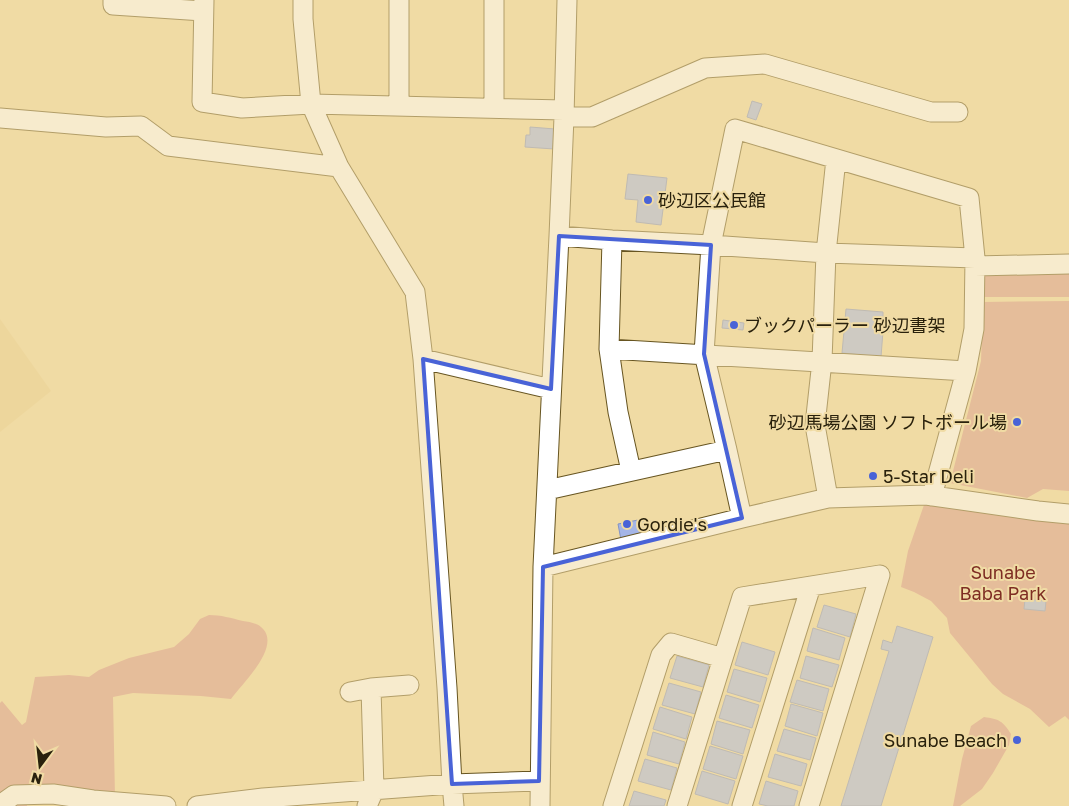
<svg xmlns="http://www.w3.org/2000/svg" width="1069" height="806" font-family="'Golos Text','Noto Sans JP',sans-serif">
<rect width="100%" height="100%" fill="#f0dba4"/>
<path fill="#e9d193" d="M 0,319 L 51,391 L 0,432 Z"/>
<path fill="#d8998e" d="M 983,269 L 1069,270 L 1069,297 L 982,297 Z
M 1069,301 L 1069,491 L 1043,489 L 1027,498 L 950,483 L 981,361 L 983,302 Z
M 925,502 L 1069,523 L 1069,720 L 1065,716 L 1049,727 L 1030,709 L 1003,694 L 992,684 L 950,633 L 947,618 L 931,601 L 914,592 L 901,587 L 908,551 Z
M 209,615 C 221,615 231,618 243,621 C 249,622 257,623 261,627 C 283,645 243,683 231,699 L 201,696 L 133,693 L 113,697 L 115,797 L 26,792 L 27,806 L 0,806 L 0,703 L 2,701 L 22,725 L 26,722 L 35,677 L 69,675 L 89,677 L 99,670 L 129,658 L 174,647 L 189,634 L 200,619 Z
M 984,717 C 999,719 1003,721 1011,734 L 1009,745 L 993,773 L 982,789 L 960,806 L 953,806 L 962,759 L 971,726 Z"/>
<path fill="#a4b5e7" stroke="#8494c4" d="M 752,101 L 762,104 L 756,120 L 747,117 Z
M 530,127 L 555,129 L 554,149 L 525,147 L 526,135 L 530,135 Z
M 628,174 L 667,178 L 661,225 L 636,222 L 638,200 L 625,199 Z
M 846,309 L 883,312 L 883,320 L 890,320 L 889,332 L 883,331 L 881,357 L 842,353 Z
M 723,320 L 744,323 L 743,330 L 722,328 Z
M 643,519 L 644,523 L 652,521 L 655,533 L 621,540 L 618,524 Z
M 1025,599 L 1046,601 L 1045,611 L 1024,609 Z
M 824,605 L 856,614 L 850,637 L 817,627 Z
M 897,626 L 933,637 L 881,806 L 841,806 L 889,651 L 881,649 L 883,640 L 892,643 Z
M 813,628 L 845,638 L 839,660 L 807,651 Z
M 742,642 L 775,652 L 768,675 L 735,665 Z
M 677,656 L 709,665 L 703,687 L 670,678 Z
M 806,656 L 839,665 L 832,687 L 800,678 Z
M 734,669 L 767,678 L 760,702 L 727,692 Z
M 797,680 L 829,689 L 823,711 L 790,702 Z
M 669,683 L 701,692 L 695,714 L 662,705 Z
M 726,695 L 759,705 L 752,728 L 719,718 Z
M 791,704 L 823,713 L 817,736 L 785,726 Z
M 660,707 L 692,717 L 686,739 L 653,729 Z
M 717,721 L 750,730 L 743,754 L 711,744 Z
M 784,729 L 816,738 L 810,760 L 777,751 Z
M 653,732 L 685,742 L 679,764 L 647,755 Z
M 710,746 L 743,756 L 736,779 L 703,769 Z
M 775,754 L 807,764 L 801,786 L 768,777 Z
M 645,759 L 677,768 L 671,790 L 638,781 Z
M 702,771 L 735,781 L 728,804 L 695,794 Z
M 766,781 L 798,791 L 794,806 L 768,806 L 759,804 Z
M 634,791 L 666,800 L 664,806 L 629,806 Z"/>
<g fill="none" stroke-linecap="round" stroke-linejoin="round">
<defs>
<path id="minor" d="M 113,0 L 113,5 L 203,11
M 204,0 L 202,102 L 242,108 L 311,104 L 564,110
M 303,0 L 303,19 L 311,104 L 339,167 L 415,292 L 423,359 L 447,688 L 452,784 L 454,806
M 494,0 L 494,108
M 399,106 L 399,0
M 564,117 L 592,117 L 705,68 L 765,64 L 931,112 L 958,112
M 0,118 L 106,127 L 141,126 L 168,146 L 339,167
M 559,236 L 612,240 L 711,245 L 826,253 L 975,258
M 612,240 L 609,349 L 618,412 L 631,471
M 975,266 L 1069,264
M 609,349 L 966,371
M 423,359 L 551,389
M 727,450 L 704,354 L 711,245 L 735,129 L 969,198 L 975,258 L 974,329 L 966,371 L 932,496
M 547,490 L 727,450 L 742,518
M 828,498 L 815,425 L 822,361 L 826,253 L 836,159
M 543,567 L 742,518 L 828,498 L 926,495 L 1038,511 L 1069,514
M 350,692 L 371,688 L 409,685
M 0,805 L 14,795 L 53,794 L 93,800 L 166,806
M 197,806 L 263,798 L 452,784 L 539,781
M 367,806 L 374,790 L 371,688
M 540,806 L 543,567 L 559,236 L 564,117 L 567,0
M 613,806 L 661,655 L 671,643 L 723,658
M 677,806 L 742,597 L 880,575 L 809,806
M 742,806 L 811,586"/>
</defs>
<use href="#minor" stroke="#675521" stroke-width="21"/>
<use href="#minor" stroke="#fff" stroke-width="19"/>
</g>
<path d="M0 0H1069V806H0ZM 559,236 L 711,245 L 704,354 L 742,518 L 543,567 L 539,781 L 452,784 L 423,359 L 551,389 Z" fill="#f0dba4" fill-opacity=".55" fill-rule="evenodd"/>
<path fill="none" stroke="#4963d7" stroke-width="4" stroke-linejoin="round" d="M 559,236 L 711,245 L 704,354 L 742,518 L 543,567 L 539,781 L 452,784 L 423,359 L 551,389 Z"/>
<g fill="#4963d7" stroke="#f0dba4" stroke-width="2">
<circle cx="648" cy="200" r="5"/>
<circle cx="734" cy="325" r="5"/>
<circle cx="1017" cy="422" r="5"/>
<circle cx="873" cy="476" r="5"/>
<circle cx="627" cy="524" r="5"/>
<circle cx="1017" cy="740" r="5"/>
</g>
<g text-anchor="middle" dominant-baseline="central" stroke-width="4" stroke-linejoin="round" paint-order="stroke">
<g font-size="18" fill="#29210c" stroke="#f0dba4" text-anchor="start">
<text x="658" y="200">砂辺区公民館</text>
<text x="744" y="325">ブックパーラー 砂辺書架</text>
<text x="1007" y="422" text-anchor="end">砂辺馬場公園 ソフトボール場</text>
<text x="883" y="476">5-Star Deli</text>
<text x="637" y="524">Gordie's</text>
<text x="1007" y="740" text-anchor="end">Sunabe Beach</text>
</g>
<g font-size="18" fill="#7e2d23" stroke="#f0dba4">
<text x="1003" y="572">Sunabe<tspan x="1003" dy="21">Baba Park</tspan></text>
</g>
</g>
<g transform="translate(40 766) rotate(195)" stroke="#f0dba4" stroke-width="4" paint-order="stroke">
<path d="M0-4L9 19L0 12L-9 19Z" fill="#29210c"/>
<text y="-8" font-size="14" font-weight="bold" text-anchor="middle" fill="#29210c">N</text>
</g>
</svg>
